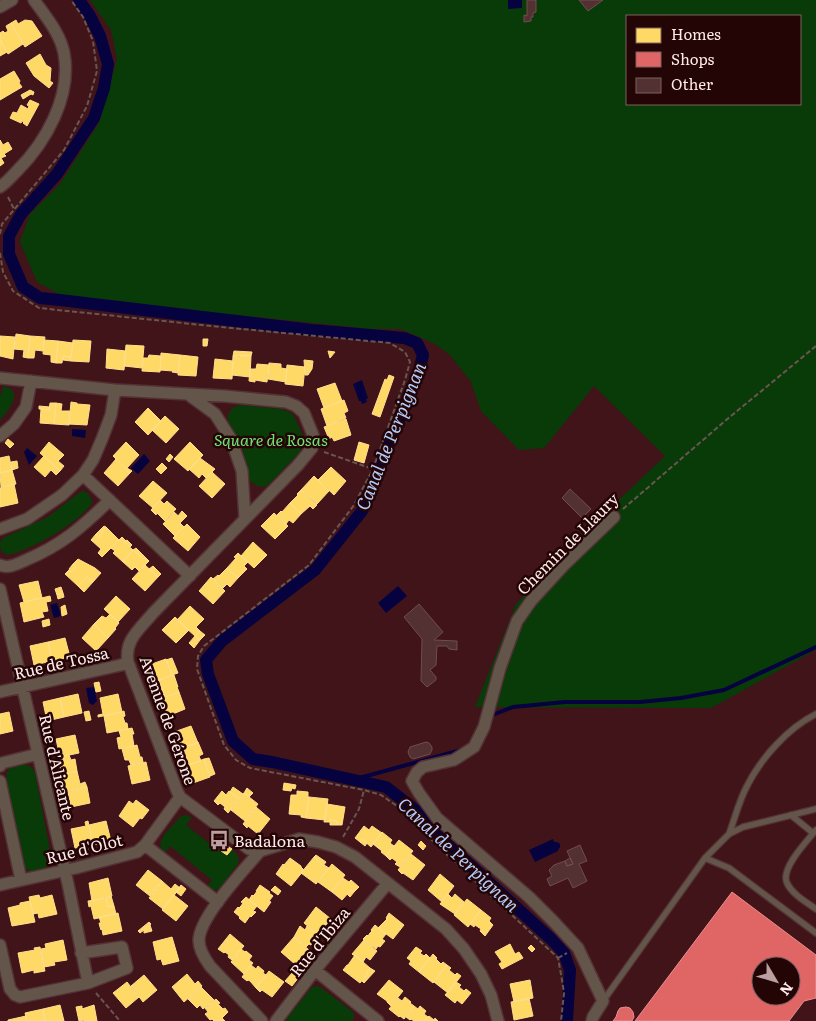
<svg xmlns="http://www.w3.org/2000/svg" width="816" height="1021" font-family="Literata,serif">
<rect width="100%" height="100%" fill="#401419"/>
<path fill="#093b09" fill-rule="evenodd" d="M 90,0 L 816,0 L 816,650 L 711,708 L 475,707 L 516,604 L 567,549 L 665,456 L 594,386 L 544,448 L 519,450 L 481,411 L 471,382 L 450,355 L 435,344 L 401,329 L 372,329 L 64,297 L 37,282 L 20,242 L 30,214 L 60,184 L 99,123 L 117,59 L 111,30 ZM 627,16 L 800,16 L 800,104 L 627,104 Z
M 3,386 C 26,390 8,411 0,420 L 0,395 L 1,395 Z
M 240,405 L 282,409 L 291,413 L 294,416 L 303,436 L 304,442 L 302,447 L 299,453 L 270,483 L 266,486 L 261,487 L 255,485 L 250,481 L 249,477 L 246,462 L 240,441 L 228,422 C 226,413 232,407 240,405 Z
M 83,491 C 89,493 91,496 92,503 C 80,522 30,551 7,555 L 1,551 L 0,543 L 3,538 L 48,517 L 80,492 Z
M 18,764 C 26,764 31,765 35,772 L 51,856 C 51,866 40,876 30,871 C 27,870 25,867 23,865 L 7,782 C 5,772 8,767 18,764 Z
M 186,815 L 192,818 L 186,825 L 220,852 L 226,845 L 237,854 L 239,861 L 237,865 L 219,889 L 212,890 L 206,887 L 212,880 L 170,846 L 164,854 C 153,841 171,828 179,818 L 181,816 Z
M 317,986 L 320,987 L 352,1011 L 354,1014 L 353,1021 L 285,1021 L 312,987 Z"/>
<path fill="#060240" d="M 508,0 L 522,0 L 522,8 L 508,9 Z
M 362,380 L 368,398 L 366,399 L 367,402 L 362,404 L 361,401 L 359,401 L 353,384 Z
M 72,429 L 86,430 L 85,438 L 72,436 Z
M 27,448 L 37,456 L 29,465 L 24,452 Z
M 144,454 L 150,461 L 138,474 L 131,468 Z
M 398,586 L 407,596 L 386,613 L 378,603 Z
M 57,603 L 61,616 L 54,618 L 50,605 Z
M 94,687 L 97,701 L 93,705 L 89,703 L 86,688 Z
M 553,839 L 554,842 L 557,842 L 560,844 L 560,847 L 558,850 L 558,851 L 535,862 L 529,850 Z"/>
<path fill="#ffd966" stroke="#ffde8e" d="M 16,20 L 18,24 L 25,20 L 32,21 L 42,36 L 25,47 L 11,23 Z
M 11,23 L 23,44 L 8,54 L 0,40 L 0,33 L 3,31 L 5,33 L 8,31 L 6,26 Z
M 0,40 L 7,52 L 0,56 Z
M 40,54 L 46,65 L 51,68 L 50,81 L 53,83 L 49,88 L 34,76 L 26,63 Z
M 14,71 L 20,81 L 19,83 L 22,87 L 0,100 L 0,79 Z
M 30,90 L 34,92 L 33,95 L 31,94 L 23,99 L 21,95 Z
M 30,100 L 39,104 L 27,126 L 23,123 L 24,122 L 22,121 L 21,123 L 10,118 L 13,112 L 17,113 L 21,105 L 28,109 L 29,106 L 27,105 Z
M 0,140 L 3,145 L 8,142 L 12,149 L 4,154 L 6,156 L 1,158 L 4,163 L 0,166 Z
M 16,334 L 30,336 L 28,358 L 23,357 L 24,350 L 14,349 Z
M 0,336 L 15,337 L 13,359 L 0,356 Z
M 30,336 L 45,337 L 43,351 L 35,350 L 34,358 L 28,358 Z
M 203,339 L 208,339 L 207,346 L 203,346 Z
M 44,340 L 58,341 L 56,363 L 51,362 L 51,355 L 43,354 Z
M 73,340 L 91,341 L 89,362 L 71,361 Z
M 58,341 L 73,343 L 71,357 L 63,356 L 62,363 L 56,363 Z
M 126,345 L 144,346 L 142,368 L 124,366 Z
M 107,349 L 126,351 L 124,370 L 106,368 Z
M 234,351 L 252,352 L 251,356 L 233,356 Z
M 328,351 L 335,352 L 330,358 Z
M 161,353 L 180,355 L 178,373 L 172,372 L 173,371 L 160,370 Z
M 149,355 L 161,356 L 160,372 L 142,371 L 143,358 L 148,358 Z
M 180,355 L 198,357 L 196,376 L 178,375 Z
M 240,355 L 251,356 L 250,377 L 232,375 L 233,356 L 240,357 Z
M 63,356 L 71,357 L 71,361 L 63,360 Z
M 215,359 L 233,361 L 232,379 L 213,378 Z
M 304,360 L 313,361 L 312,369 L 308,375 L 305,375 Z
M 269,363 L 281,364 L 281,368 L 287,369 L 286,382 L 268,379 Z
M 257,364 L 269,365 L 267,382 L 255,380 L 255,382 L 249,381 L 250,369 L 256,369 Z
M 287,365 L 305,367 L 303,386 L 285,384 Z
M 389,375 L 394,377 L 380,417 L 372,414 L 385,379 L 387,380 Z
M 335,383 L 342,401 L 324,408 L 317,389 Z
M 344,400 L 348,411 L 344,413 L 346,418 L 327,426 L 321,409 Z
M 71,402 L 77,403 L 77,404 L 90,405 L 87,425 L 69,424 Z
M 50,403 L 56,403 L 54,424 L 40,423 L 41,409 L 49,410 Z
M 56,403 L 62,404 L 61,411 L 70,411 L 69,425 L 54,424 Z
M 39,406 L 50,407 L 49,410 L 39,409 Z
M 148,408 L 161,421 L 148,435 L 135,422 Z
M 165,416 L 179,429 L 166,443 L 152,430 Z
M 346,419 L 351,435 L 334,441 L 332,437 L 329,439 L 324,427 Z
M 8,439 L 14,444 L 10,448 L 5,443 Z
M 49,442 L 64,455 L 58,461 L 64,466 L 60,471 L 40,453 Z
M 126,442 L 139,455 L 127,468 L 132,471 L 130,473 L 113,456 Z
M 190,442 L 203,455 L 188,471 L 174,459 Z
M 359,442 L 369,445 L 364,463 L 354,460 Z
M 170,454 L 173,457 L 169,462 L 166,459 Z
M 9,456 L 12,470 L 0,473 L 0,458 Z
M 44,456 L 60,471 L 56,475 L 51,470 L 45,477 L 34,467 Z
M 200,458 L 215,469 L 206,478 L 202,474 L 199,478 L 189,469 Z
M 116,459 L 130,473 L 118,486 L 104,473 Z
M 17,461 L 18,468 L 12,470 L 11,462 Z
M 162,463 L 167,468 L 161,474 L 156,469 Z
M 331,467 L 346,481 L 334,495 L 318,480 Z
M 12,470 L 16,484 L 1,487 L 0,473 Z
M 212,472 L 225,484 L 212,498 L 199,486 Z
M 314,476 L 329,491 L 317,504 L 301,490 Z
M 153,481 L 167,493 L 153,508 L 139,496 Z
M 14,484 L 18,503 L 0,507 L 0,488 Z
M 301,490 L 317,505 L 313,509 L 310,506 L 301,514 L 290,503 L 298,495 L 297,494 Z
M 160,500 L 164,504 L 167,501 L 176,509 L 165,521 L 157,513 L 156,515 L 151,510 Z
M 290,503 L 301,514 L 293,523 L 289,520 L 286,524 L 277,515 L 281,511 L 282,512 Z
M 182,511 L 187,516 L 183,520 L 178,516 Z
M 174,512 L 183,520 L 180,523 L 184,527 L 175,536 L 163,524 Z
M 274,513 L 288,526 L 275,539 L 261,526 Z
M 187,524 L 200,537 L 188,551 L 173,538 Z
M 104,526 L 106,527 L 102,531 L 102,533 L 99,537 L 96,534 Z
M 106,527 L 119,540 L 102,557 L 98,553 L 101,549 L 91,540 L 96,534 L 99,537 L 102,533 L 102,531 Z
M 122,537 L 126,541 L 124,542 L 133,550 L 123,562 L 113,553 L 115,551 L 111,548 Z
M 127,540 L 132,545 L 130,547 L 124,542 Z
M 253,542 L 267,555 L 254,568 L 241,556 Z
M 136,548 L 149,561 L 148,562 L 144,558 L 143,559 L 133,550 Z
M 133,550 L 143,559 L 144,558 L 148,562 L 139,571 L 135,567 L 132,570 L 123,562 Z
M 238,553 L 248,562 L 244,566 L 247,569 L 238,578 L 227,568 L 236,558 L 234,557 Z
M 78,559 L 95,568 L 101,573 L 93,582 L 87,577 L 78,586 L 65,574 L 69,570 L 71,572 L 76,567 L 73,564 Z
M 73,564 L 76,567 L 71,572 L 69,569 Z
M 145,565 L 158,577 L 145,591 L 132,579 Z
M 153,566 L 161,574 L 158,577 L 149,569 Z
M 227,568 L 238,578 L 230,587 L 227,584 L 223,588 L 213,579 L 218,575 L 219,576 Z
M 87,577 L 93,582 L 84,592 L 78,586 Z
M 211,577 L 225,591 L 213,604 L 199,591 Z
M 38,581 L 42,598 L 24,602 L 19,585 Z
M 61,587 L 63,593 L 57,595 L 55,589 Z
M 63,593 L 64,597 L 58,599 L 57,595 Z
M 50,596 L 51,601 L 46,602 L 48,611 L 42,612 L 44,617 L 24,622 L 20,603 Z
M 116,596 L 130,609 L 118,622 L 104,609 Z
M 65,605 L 67,614 L 62,616 L 61,607 Z
M 190,606 L 204,619 L 196,627 L 200,631 L 195,636 L 177,620 Z
M 110,614 L 119,623 L 115,628 L 116,629 L 108,638 L 94,624 L 102,616 L 106,618 Z
M 175,617 L 189,630 L 176,643 L 162,630 Z
M 49,619 L 50,625 L 43,627 L 42,621 Z
M 94,624 L 108,638 L 96,651 L 82,638 Z
M 200,631 L 205,635 L 200,640 L 195,636 Z
M 195,636 L 200,640 L 194,648 L 189,643 Z
M 65,638 L 70,657 L 52,661 L 48,642 Z
M 48,642 L 52,661 L 34,665 L 30,646 Z
M 172,658 L 178,673 L 172,675 L 166,660 Z
M 166,659 L 172,675 L 155,682 L 149,665 Z
M 172,675 L 174,675 L 178,687 L 177,687 L 179,692 L 165,697 L 159,680 Z
M 99,682 L 101,691 L 96,692 L 94,683 Z
M 161,685 L 165,697 L 161,699 L 158,692 L 160,691 L 158,687 Z
M 179,692 L 185,709 L 168,716 L 161,699 Z
M 78,694 L 82,713 L 64,717 L 60,698 Z
M 118,694 L 122,712 L 98,717 L 98,715 L 103,714 L 100,698 Z
M 60,698 L 64,717 L 47,721 L 43,702 Z
M 89,711 L 91,720 L 86,721 L 84,712 Z
M 124,711 L 125,716 L 123,717 L 125,723 L 127,723 L 128,729 L 107,733 L 104,716 Z
M 9,712 L 13,731 L 0,734 L 0,714 Z
M 191,726 L 198,743 L 180,749 L 174,732 Z
M 132,728 L 134,734 L 132,734 L 134,746 L 119,749 L 117,738 L 121,737 L 119,731 Z
M 75,735 L 79,753 L 60,757 L 56,739 Z
M 198,742 L 203,754 L 199,756 L 201,761 L 189,765 L 183,748 Z
M 137,745 L 140,757 L 142,757 L 143,762 L 131,765 L 129,760 L 125,760 L 122,749 Z
M 69,755 L 71,760 L 75,759 L 77,771 L 62,775 L 59,763 L 58,763 L 57,758 Z
M 209,758 L 215,774 L 210,776 L 204,759 Z
M 204,759 L 210,777 L 193,783 L 186,766 Z
M 146,762 L 150,780 L 132,784 L 128,766 Z
M 77,771 L 80,784 L 85,782 L 87,787 L 65,792 L 63,787 L 65,787 L 62,775 Z
M 284,783 L 296,785 L 295,789 L 292,788 L 291,791 L 283,790 Z
M 87,787 L 90,803 L 71,807 L 68,792 Z
M 233,787 L 243,794 L 239,799 L 230,792 Z
M 247,788 L 253,793 L 249,797 L 244,793 Z
M 222,791 L 226,795 L 229,791 L 239,799 L 228,813 L 224,809 L 225,807 L 220,803 L 218,805 L 214,801 Z
M 297,791 L 308,792 L 308,797 L 309,797 L 306,818 L 301,817 L 301,815 L 289,814 L 291,795 L 297,795 Z
M 244,793 L 258,804 L 245,821 L 231,810 Z
M 309,797 L 328,799 L 325,820 L 306,818 Z
M 136,800 L 149,810 L 142,819 L 140,818 L 133,827 L 119,816 L 129,801 L 133,804 Z
M 327,804 L 345,807 L 342,825 L 337,825 L 337,821 L 330,820 L 330,822 L 324,822 Z
M 256,807 L 270,819 L 258,834 L 248,826 L 247,828 L 243,824 Z
M 330,820 L 337,821 L 337,825 L 330,825 Z
M 88,821 L 93,845 L 87,846 L 88,850 L 82,852 L 81,847 L 75,848 L 71,829 L 86,826 L 85,822 Z
M 106,821 L 111,841 L 93,845 L 89,825 Z
M 364,826 L 369,830 L 372,826 L 382,833 L 371,847 L 362,839 L 360,842 L 355,838 Z
M 382,832 L 392,840 L 390,843 L 394,846 L 386,856 L 381,852 L 382,851 L 373,844 Z
M 362,839 L 367,843 L 365,846 L 360,842 Z
M 399,840 L 413,851 L 400,867 L 395,864 L 397,862 L 392,858 L 390,860 L 386,856 Z
M 421,841 L 426,846 L 423,850 L 418,845 Z
M 226,845 L 232,849 L 227,855 L 221,851 Z
M 411,854 L 425,865 L 413,880 L 403,873 L 402,874 L 398,870 Z
M 316,855 L 326,862 L 323,866 L 314,857 Z
M 314,857 L 323,866 L 324,865 L 329,868 L 316,884 L 301,873 Z
M 290,858 L 301,866 L 301,867 L 304,870 L 291,886 L 276,874 L 283,864 L 284,865 Z
M 332,864 L 345,875 L 332,892 L 318,882 Z
M 148,870 L 162,881 L 150,896 L 136,885 Z
M 440,874 L 454,886 L 442,902 L 428,890 Z
M 108,878 L 112,896 L 92,901 L 89,883 Z
M 343,878 L 349,882 L 351,880 L 359,887 L 354,892 L 351,890 L 342,900 L 332,892 Z
M 162,881 L 171,889 L 175,884 L 180,888 L 163,909 L 149,898 Z
M 181,885 L 186,889 L 181,896 L 176,892 Z
M 260,885 L 270,892 L 269,893 L 273,896 L 269,901 L 271,902 L 264,912 L 249,900 L 252,895 L 253,896 L 255,894 L 257,891 L 256,891 Z
M 275,886 L 281,891 L 278,895 L 271,890 Z
M 351,890 L 354,892 L 350,897 L 347,894 Z
M 448,894 L 452,898 L 455,894 L 464,902 L 455,914 L 440,904 Z
M 39,895 L 40,898 L 52,895 L 57,914 L 39,918 L 38,913 L 33,914 L 29,897 Z
M 174,895 L 188,906 L 176,921 L 162,910 Z
M 111,896 L 114,906 L 108,907 L 106,898 Z
M 246,897 L 257,906 L 253,911 L 256,912 L 251,917 L 250,916 L 245,923 L 239,918 L 240,917 L 234,912 L 238,907 L 239,908 L 241,906 L 243,903 L 241,902 Z
M 106,898 L 108,907 L 114,906 L 116,914 L 94,919 L 91,906 L 89,907 L 88,901 Z
M 467,899 L 481,910 L 468,927 L 454,915 Z
M 30,901 L 35,922 L 12,926 L 8,908 L 20,905 L 20,903 Z
M 316,907 L 331,919 L 325,926 L 324,925 L 321,929 L 322,930 L 318,935 L 304,923 Z
M 481,910 L 491,918 L 489,921 L 493,925 L 485,936 L 480,931 L 481,929 L 475,925 L 474,927 L 470,924 Z
M 118,913 L 122,931 L 103,935 L 102,929 L 101,930 L 100,927 L 99,923 L 101,923 L 99,917 Z
M 389,913 L 404,925 L 393,939 L 378,928 L 387,919 L 386,918 Z
M 149,922 L 151,924 L 144,930 L 140,933 L 138,931 Z
M 150,925 L 152,931 L 144,933 L 144,930 Z
M 375,925 L 386,934 L 382,939 L 385,941 L 380,947 L 378,946 L 376,949 L 363,939 L 367,935 L 368,936 L 370,933 L 372,931 L 371,930 Z
M 300,926 L 305,930 L 307,926 L 318,935 L 311,945 L 309,944 L 306,947 L 294,937 Z
M 230,934 L 244,946 L 232,960 L 228,957 L 229,955 L 225,952 L 224,953 L 218,949 Z
M 172,937 L 179,961 L 163,965 L 161,959 L 157,960 L 153,942 Z
M 294,937 L 309,950 L 300,957 L 301,959 L 296,965 L 281,952 Z
M 63,940 L 67,960 L 54,962 L 55,965 L 44,967 L 41,949 L 46,948 L 45,944 Z
M 364,940 L 377,951 L 370,960 L 366,957 L 363,962 L 352,954 Z
M 510,944 L 515,954 L 519,952 L 523,958 L 502,969 L 499,964 L 502,962 L 495,952 Z
M 531,945 L 535,949 L 532,952 L 528,948 Z
M 40,947 L 45,971 L 34,973 L 34,970 L 22,973 L 18,953 L 35,950 L 34,948 Z
M 416,947 L 422,951 L 420,953 L 424,956 L 426,954 L 430,958 L 419,972 L 409,964 L 411,961 L 407,958 Z
M 241,949 L 245,952 L 246,951 L 252,956 L 249,960 L 253,963 L 244,974 L 231,962 Z
M 433,954 L 437,958 L 436,959 L 441,964 L 443,962 L 447,965 L 433,983 L 419,972 Z
M 355,955 L 370,968 L 367,972 L 368,973 L 360,983 L 343,970 L 347,965 L 348,965 Z
M 251,965 L 256,969 L 258,966 L 264,971 L 263,973 L 266,975 L 256,988 L 250,981 L 248,980 L 247,981 L 242,977 Z
M 447,965 L 451,968 L 449,970 L 455,975 L 457,973 L 461,976 L 448,993 L 434,982 Z
M 370,968 L 375,971 L 364,983 L 362,981 L 368,973 L 367,972 Z
M 269,971 L 284,982 L 272,997 L 262,990 L 260,992 L 256,988 Z
M 293,972 L 299,977 L 292,986 L 285,981 Z
M 187,974 L 195,984 L 198,981 L 202,986 L 184,1002 L 172,987 Z
M 144,975 L 157,990 L 143,1002 L 131,986 Z
M 389,980 L 403,991 L 391,1006 L 387,1002 L 387,1001 L 377,994 Z
M 530,980 L 533,998 L 514,1002 L 510,984 Z
M 127,982 L 139,997 L 126,1008 L 113,993 Z
M 456,982 L 461,985 L 459,987 L 464,991 L 466,989 L 471,993 L 462,1004 L 457,1000 L 455,1003 L 445,995 Z
M 201,987 L 214,1000 L 203,1009 L 200,1005 L 197,1008 L 188,999 Z
M 405,997 L 411,1002 L 410,1003 L 414,1006 L 404,1019 L 400,1016 L 399,1017 L 389,1009 L 398,998 L 402,1001 Z
M 529,998 L 533,1016 L 514,1020 L 511,1002 Z
M 216,999 L 220,1003 L 218,1004 L 223,1009 L 225,1008 L 228,1012 L 222,1018 L 225,1021 L 214,1021 L 212,1019 L 210,1020 L 205,1014 L 208,1012 L 205,1008 Z
M 60,1005 L 64,1021 L 45,1021 L 43,1009 Z
M 94,1005 L 97,1021 L 84,1021 L 84,1020 L 79,1021 L 76,1007 L 82,1006 L 82,1009 Z
M 414,1006 L 418,1009 L 420,1006 L 426,1011 L 424,1014 L 428,1017 L 425,1021 L 414,1021 L 411,1019 L 410,1020 L 406,1017 Z
M 43,1009 L 45,1021 L 27,1021 L 25,1013 Z
M 26,1016 L 27,1021 L 8,1021 L 8,1020 Z
M 429,1016 L 434,1020 L 435,1018 L 438,1021 L 425,1021 Z"/>
<path fill="#e06666" stroke="#e98e8e" fill-rule="evenodd" d="M 732,892 L 816,955 L 816,998 L 804,1001 L 789,1021 L 635,1021 ZM 761,966 L 791,966 L 791,996 L 761,996 Z
M 626,1007 L 630,1008 L 633,1012 L 634,1017 L 632,1021 L 613,1021 L 616,1017 L 618,1011 L 620,1008 Z"/>
<g fill="none" stroke-linecap="round" stroke-linejoin="round">
<path stroke="#060240" stroke-width="4" d="M 495,714 L 513,707 L 565,702 L 640,702 L 681,698 L 724,690 L 816,647
M 352,780 L 461,750"/>
<path stroke="#060240" stroke-width="12" d="M 79,0 L 90,16 L 100,36 L 108,64 L 104,88 L 94,118 L 57,174 L 21,214 L 9,236 L 9,254 L 23,287 L 40,298 L 60,300 L 312,330 L 404,338 L 417,343 L 423,355 L 419,371 L 362,511 L 315,570 L 222,641 L 206,660 L 208,674 L 233,741 L 253,759 L 272,762 L 386,787 L 418,812 L 447,844 L 552,940 L 564,953 L 570,970 L 567,1021"/>
</g>
<path fill="#533032" stroke="#704d4e" d="M 527,0 L 536,0 L 536,12 L 533,13 L 533,17 L 531,17 L 531,21 L 524,22 L 524,15 L 527,16 Z
M 579,0 L 603,0 L 588,11 Z
M 570,489 L 591,509 L 582,518 L 562,498 Z
M 419,604 L 443,632 L 434,640 L 457,641 L 457,650 L 449,649 L 447,646 L 437,646 L 436,665 L 430,670 L 436,677 L 436,680 L 427,687 L 421,681 L 422,639 L 404,617 Z
M 426,742 L 429,743 L 432,747 L 432,750 L 430,754 L 413,759 L 410,757 L 408,752 L 410,747 Z
M 580,845 L 587,861 L 579,864 L 587,881 L 573,888 L 568,878 L 550,886 L 547,879 L 552,876 L 549,870 L 554,865 L 565,861 L 567,866 L 573,864 L 567,851 Z
M 570,858 L 573,864 L 567,866 L 565,861 Z"/>
<g fill="none" stroke-linecap="round" stroke-linejoin="round">
<defs>
<path id="service" d="M 791,815 L 813,833
M 816,830 C 807,841 780,869 787,883 C 792,894 806,902 816,909
M 729,834 C 735,818 739,801 747,786 C 761,758 788,728 816,714
M 705,858 L 729,868 L 816,933
M 603,1001 L 705,858 L 729,834 L 743,827 L 816,809"/>
<path id="minor" d="M 0,7 L 12,0
M 0,187 C 6,183 11,177 17,171 C 46,142 72,96 64,53 C 60,33 46,17 34,0
M 0,378 L 115,390 L 224,396 L 286,402 L 296,406 L 304,413 L 313,435 L 312,448 L 298,465 L 153,613 C 140,629 124,640 128,662 L 177,791 L 180,797 L 249,849 L 260,851 L 299,839 L 318,842 L 336,847 L 355,857 L 446,929 L 464,949 L 481,974 L 491,995 L 498,1021
M 189,395 L 215,414 L 231,439 L 242,471 L 245,519
M 0,436 L 14,424 L 26,407 L 31,381
M 83,475 L 190,576
M 0,529 L 27,519 L 62,495 L 83,475 L 93,460 L 102,439 L 111,415 L 115,390
M 0,565 C 9,569 17,564 26,560 C 62,545 82,527 110,500
M 0,589 L 68,884 L 88,983
M 0,692 L 121,665 L 128,662
M 0,766 L 2,763 L 38,754
M 0,781 L 21,880
M 145,845 L 218,902
M 260,851 C 245,869 198,918 199,941 C 199,950 205,959 210,966 L 262,1021
M 0,885 L 76,868 L 137,852 L 145,845 L 180,797
M 0,945 L 10,989 L 15,995 L 20,997 L 88,983 L 127,968 L 122,947 L 81,953
M 315,970 L 378,1021
M 276,1021 L 315,970 L 388,883
M 592,1021 L 593,1017 L 603,1001 L 578,948 L 554,922 L 529,897 L 437,818 L 419,793 L 412,781 L 417,772 L 423,767 L 454,760 L 474,747 L 484,727 L 500,668 L 517,621 L 531,601 L 564,565 L 614,517"/>
</defs>
<use href="#service" stroke="#533135" stroke-width="8"/>
<use href="#minor" stroke="#533135" stroke-width="14"/>
<path stroke="#6a5651" stroke-width="2" stroke-dasharray="5 2.5" stroke-linecap="butt" d="M 8,197 L 14,209
M 0,234 L 2,224 L 64,150 L 87,106 L 97,71 L 93,41 L 83,17 L 71,0
M 0,253 L 3,272 L 13,291 L 39,308 L 221,327 L 390,343 L 405,352 L 410,362 L 405,380 L 373,469 L 354,505 L 309,565 L 204,646 L 198,656 L 197,669 L 224,745 L 236,760 L 250,768 L 364,790 L 381,795 L 397,806 L 444,852 L 558,958 L 562,980 L 564,993 L 561,1021
M 324,452 L 373,469
M 623,509 L 725,421 L 816,346
M 343,837 L 359,809 L 364,790
M 558,958 L 567,953
M 96,993 L 120,1021"/>
<use href="#service" stroke="#635549" stroke-width="5.5"/>
<use href="#minor" stroke="#635549" stroke-width="11"/>
</g>
<defs>
<symbol id="bus-bare" viewBox="-9 -9 18 18"><path d="M-5-6H5V4H4V6H2V4H-2V6H-4V4H-5ZM-3.5-4V0h7V-4ZM-3.5 1.2v1.5H-2V1.2ZM2 1.2v1.5H3.5V1.2Z" fill="#bca0a1" stroke="#240505" stroke-width="2.5" paint-order="stroke"/></symbol>
</defs>
<g fill-rule="evenodd">
<use href="#bus-bare" x="205" y="826" width="28" height="28"/>
</g>
<g text-anchor="middle" dominant-baseline="central" stroke-width="5" stroke-linejoin="round" paint-order="stroke">
<g font-size="16" font-style="italic" fill="#72e375" stroke="#240505">
<text x="271" y="439">Square de Rosas</text>
</g>
<g font-size="16" fill="#ffebea" stroke="#240505">
<text transform="translate(567 543) rotate(-45)">Chemin de Llaury</text>
<text transform="translate(61 662) rotate(-13)">Rue de Tossa</text>
<text transform="translate(169 720) rotate(70)">Avenue de Gérone</text>
<text transform="translate(58 767) rotate(77)">Rue d'Alicante</text>
<text transform="translate(84 848) rotate(-14)">Rue d'Olot</text>
<text transform="translate(319 941) rotate(-51)">Rue d'Ibiza</text>
</g>
<g font-size="16" fill="#ffebea" stroke="#240505" text-anchor="start">
<text x="234" y="840">Badalona</text>
</g>
<g font-size="18" font-style="italic" fill="#b4ccfb" stroke="#240505">
<text transform="translate(390 436) rotate(-68)">Canal de Perpignan</text>
<text transform="translate(459 854) rotate(43)">Canal de Perpignan</text>
</g>
</g>
<rect x="626" y="15" width="175" height="90" fill="#240505" stroke="#7c6161"/>
<rect x="636" y="28" width="25" height="15" fill="#ffd966" stroke="#7c6161"/>
<text x="671" y="40" font-size="15" fill="#ffebea">Homes</text>
<rect x="636" y="52" width="25" height="15" fill="#e06666" stroke="#7c6161"/>
<text x="671" y="65" font-size="15" fill="#ffebea">Shops</text>
<rect x="636" y="78" width="25" height="15" fill="#533032" stroke="#7c6161"/>
<text x="671" y="90" font-size="15" fill="#ffebea">Other</text>
<g transform="translate(776 981) rotate(128)"><circle r="24" fill="#240505" stroke="#7c6161"/>
<path d="M0-4L9 19L0 12L-9 19Z" fill="#bca0a1"/>
<text y="-8" font-size="14" font-weight="bold" text-anchor="middle" fill="#ffebea">N</text>
</g>
</svg>
